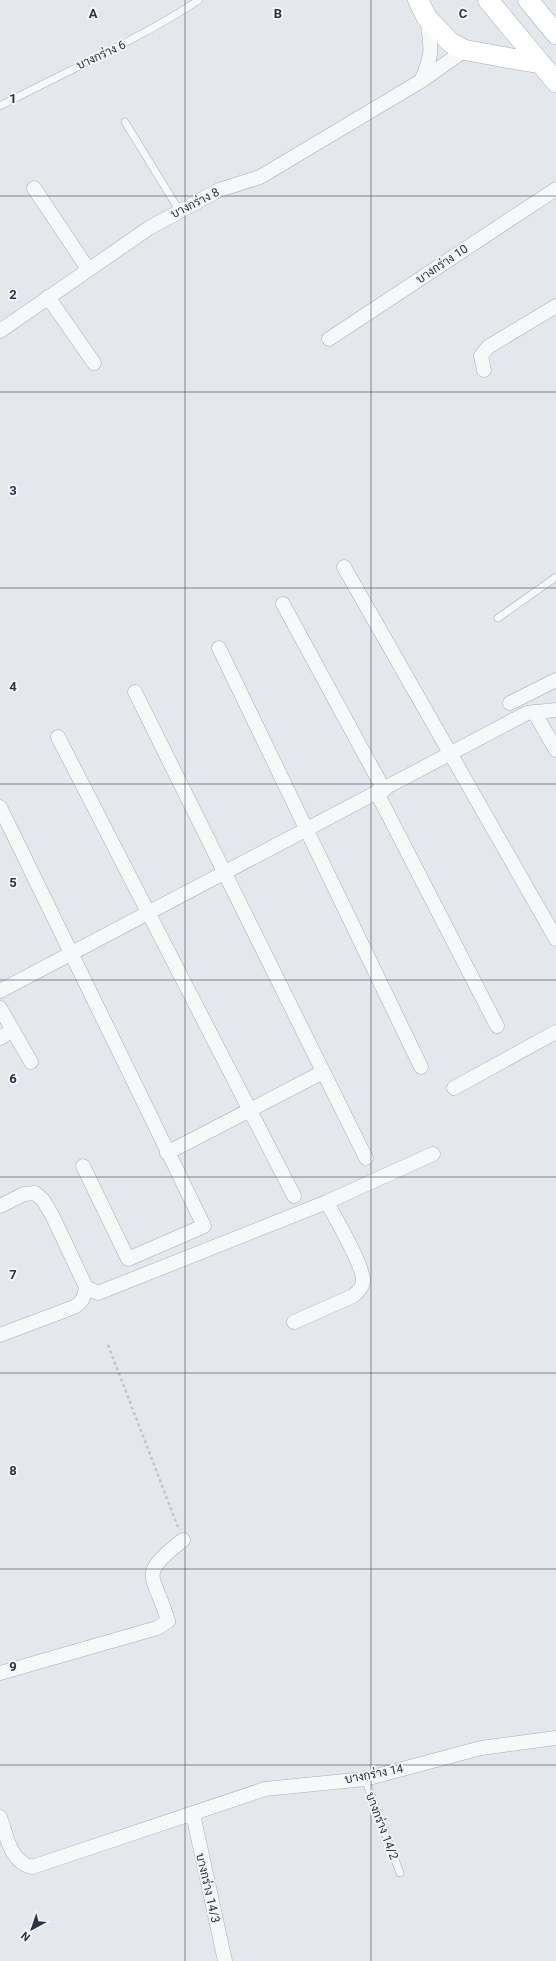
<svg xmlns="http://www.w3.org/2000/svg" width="556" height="1961" font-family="Roboto,Sarabun,sans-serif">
<rect width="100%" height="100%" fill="#e4e7ec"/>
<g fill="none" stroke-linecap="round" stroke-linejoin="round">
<defs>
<path id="lane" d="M 0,106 C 67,71 136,41 199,0
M 125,122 L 179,210
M 498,618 L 556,577
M 365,1779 L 400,1873"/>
<path id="street" d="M 421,81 C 434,52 431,48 427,18
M 34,188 L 88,269
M 48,297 L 94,363
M 0,331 L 149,228 L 219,190 L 260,177 L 421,81 L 465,50
M 329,339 L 556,189
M 484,370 L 481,356 L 488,347 L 556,306
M 344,567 L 556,939
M 283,604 L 384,790
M 219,648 L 421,1067
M 135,692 L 366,1158
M 510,703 L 556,680
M 534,712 L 556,750
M 58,737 L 294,1196
M 377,793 L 497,1026
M 0,807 L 204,1226 L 128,1259 L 83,1166
M 0,991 L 527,713 L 556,710
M 0,1008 L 31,1062
M 0,1038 L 13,1030
M 454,1088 L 556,1032
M 167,1153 L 323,1072
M 0,1206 L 24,1194 L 35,1193 L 43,1200 L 53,1217 L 86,1287 L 98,1293 L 327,1202
M 294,1322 L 353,1296 C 358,1292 363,1287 363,1281 C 364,1266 335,1218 327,1202 L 433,1154
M 0,1335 L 74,1307 C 83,1302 84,1297 86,1287
M 0,1673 L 157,1628 L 168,1621 C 154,1572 136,1577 183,1540
M 193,1814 L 225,1961
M 0,1817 C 7,1836 10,1862 32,1867 L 265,1789 L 365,1779 L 481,1748 L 556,1738"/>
<path id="secondary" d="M 418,0 L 427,18 L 451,43 L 465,50 L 514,59 L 540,63
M 488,0 L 556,82
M 528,0 L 556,34"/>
</defs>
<use href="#lane" stroke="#a9aeb7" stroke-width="8"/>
<use href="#street" stroke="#a9aeb7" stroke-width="15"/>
<use href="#secondary" stroke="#a9aeb7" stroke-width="21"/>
<path stroke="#c2c5cb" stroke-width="2.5" stroke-dasharray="3 3" stroke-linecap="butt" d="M 108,1345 L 178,1527"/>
<use href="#lane" stroke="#f7f8fa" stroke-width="7"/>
<use href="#street" stroke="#f7f8fa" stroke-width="14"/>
<use href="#secondary" stroke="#fff" stroke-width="20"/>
</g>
<path fill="none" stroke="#2b3445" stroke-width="1" stroke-opacity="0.55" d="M 185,0 L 185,1961M 371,0 L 371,1961M 0,196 L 556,196M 0,392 L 556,392M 0,588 L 556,588M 0,784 L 556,784M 0,980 L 556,980M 0,1177 L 556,1177M 0,1373 L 556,1373M 0,1569 L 556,1569M 0,1765 L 556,1765"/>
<g text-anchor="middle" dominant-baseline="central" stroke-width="4" stroke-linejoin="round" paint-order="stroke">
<g font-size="12" fill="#2b3445" stroke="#f4f6f9">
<text transform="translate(101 55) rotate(-25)">บางกร่าง 6</text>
<text transform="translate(195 203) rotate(-27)">บางกร่าง 8</text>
<text transform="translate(442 264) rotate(-34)">บางกร่าง 10</text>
<text transform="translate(374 1774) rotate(-11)">บางกร่าง 14</text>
<text transform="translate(382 1826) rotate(69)">บางกร่าง 14/2</text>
<text transform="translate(208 1888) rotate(77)">บางกร่าง 14/3</text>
</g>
</g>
<g font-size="13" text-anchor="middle" font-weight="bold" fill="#2b3445" stroke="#f4f6f9" stroke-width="4" stroke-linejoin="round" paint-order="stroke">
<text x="93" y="18">A</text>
<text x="278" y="18">B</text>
<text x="463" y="18">C</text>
<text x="13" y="103">1</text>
<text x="13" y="299">2</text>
<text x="13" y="495">3</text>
<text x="13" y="691">4</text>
<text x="13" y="887">5</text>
<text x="13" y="1083">6</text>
<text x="13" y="1279">7</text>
<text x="13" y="1475">8</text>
<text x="13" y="1671">9</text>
</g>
<g transform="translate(32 1929) rotate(220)" stroke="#f4f6f9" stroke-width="3" paint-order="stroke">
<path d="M0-3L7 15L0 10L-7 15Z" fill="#2b3445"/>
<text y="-6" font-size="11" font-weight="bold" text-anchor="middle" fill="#2b3445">N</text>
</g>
</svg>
